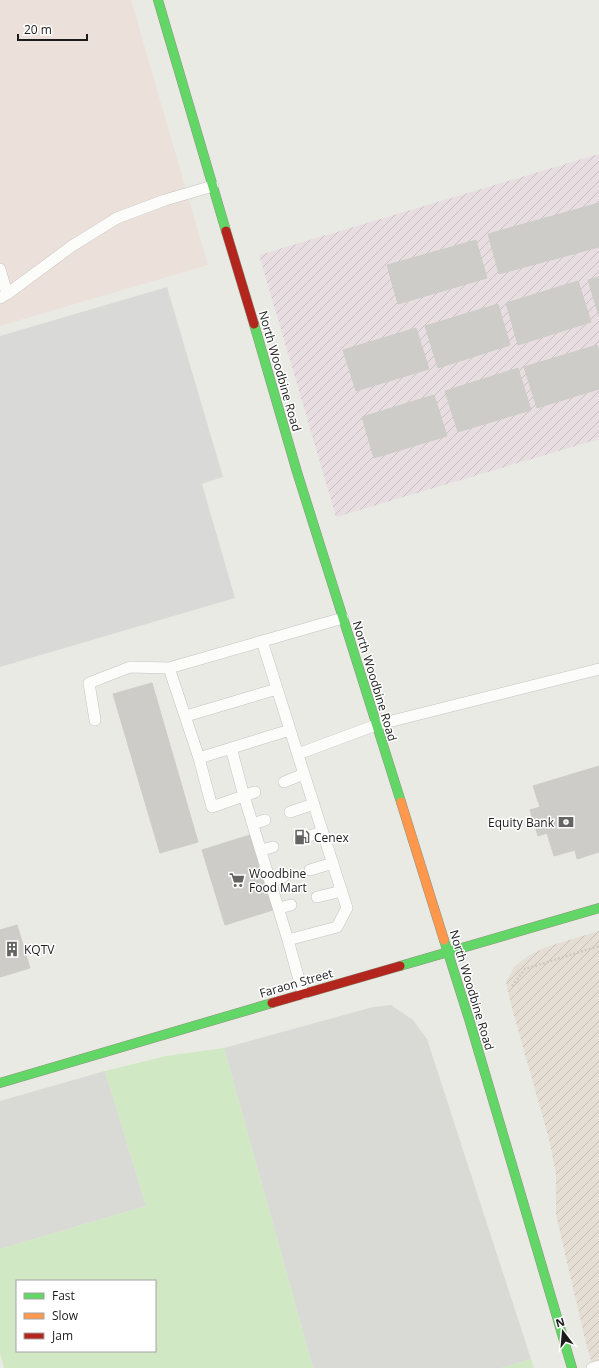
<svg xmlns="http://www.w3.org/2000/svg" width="599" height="1368" font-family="'Open Sans',sans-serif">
<defs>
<pattern id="industrial-furrows" width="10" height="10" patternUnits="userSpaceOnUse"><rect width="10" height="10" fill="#e8dee2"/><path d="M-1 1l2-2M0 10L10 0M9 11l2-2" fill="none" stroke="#c6bec1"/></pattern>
<pattern id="military-furrows" width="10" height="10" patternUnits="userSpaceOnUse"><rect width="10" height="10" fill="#e5ded4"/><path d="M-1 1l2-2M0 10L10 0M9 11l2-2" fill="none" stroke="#c4beb5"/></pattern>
</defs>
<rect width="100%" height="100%" fill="#eaeae5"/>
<path fill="#d9d9d6" d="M 391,1005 L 413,1020 L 427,1039 L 531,1359 L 501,1368 L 313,1368 L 224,1048 L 373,1007 Z
M 105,1071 L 146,1206 L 0,1249 L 0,1101 Z"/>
<path fill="#ece0da" d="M 0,0 L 131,0 L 208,265 L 0,326 Z"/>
<path fill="url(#industrial-furrows)" d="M 599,154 L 599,439 L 336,517 L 259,255 Z"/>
<path fill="url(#military-furrows)" d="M 599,931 L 599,1368 L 593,1368 L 585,1339 L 556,1215 L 556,1174 L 549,1139 L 511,1005 L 506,982 L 514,967 L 528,956 L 546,947 Z"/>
<path fill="#d0e8c3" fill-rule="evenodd" d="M 224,1048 L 313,1368 L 4,1368 L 0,1353 L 0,1249 L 146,1206 L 105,1071 L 166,1056 ZM 17,1281 L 155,1281 L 155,1351 L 17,1351 Z
M 531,1359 L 534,1368 L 501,1368 Z"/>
<path fill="#d9d9d7" d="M 167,287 L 223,477 L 202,484 L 235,598 L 0,667 L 0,336 Z"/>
<path fill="#cdccc8" stroke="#cdccc6" d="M 599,203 L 599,247 L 499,274 L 488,234 Z
M 476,240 L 487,278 L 398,304 L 387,265 Z
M 599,277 L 599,316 L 588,280 Z
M 578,281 L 591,322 L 518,345 L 506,303 Z
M 498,304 L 510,345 L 438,368 L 425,326 Z
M 416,328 L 429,369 L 356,391 L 343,350 Z
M 597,345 L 599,351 L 599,389 L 537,408 L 524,367 Z
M 518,368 L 531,410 L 458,432 L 445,391 Z
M 434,395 L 447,436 L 374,458 L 362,417 Z
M 152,683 L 198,842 L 160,853 L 113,694 Z
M 599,766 L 599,852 L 577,859 L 575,850 L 554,856 L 547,833 L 538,836 L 530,810 L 540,807 L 533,786 Z
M 250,835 L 273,910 L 225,925 L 202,850 Z
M 17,925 L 30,968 L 0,977 L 0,930 Z"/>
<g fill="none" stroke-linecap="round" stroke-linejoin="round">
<defs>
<path id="lane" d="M 0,269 L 7,294
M 0,298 L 7,294 L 72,246 L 117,218 L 165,200 L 213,186
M 262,641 L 304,774 L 284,782
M 186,716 L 277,689
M 95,720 L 89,683 L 130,667 L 169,668
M 231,748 L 244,796 L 288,940
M 298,754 L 376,725 L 599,669
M 199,758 L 290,730
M 255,792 L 212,807 L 199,758 L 169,668 L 343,618
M 290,812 L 314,804
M 253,824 L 265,820
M 298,839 L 323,832
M 261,850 L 273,847
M 310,870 L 333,863
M 270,882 L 283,877
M 317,897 L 342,891
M 279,908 L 291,905
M 303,994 L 288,940 L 337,927 L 347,908 L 304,774
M 592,1368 L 599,1366"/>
<path id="fast" d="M 158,0 L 226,231
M 254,324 L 297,472 L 401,802
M 444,940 L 469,1019 L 572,1368
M 400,966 L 599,908
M 0,1083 L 272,1003"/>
<path id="slow" d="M 401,802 L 444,940"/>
<path id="jam" d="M 226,231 L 254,324
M 272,1003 L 400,966"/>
</defs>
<use href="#lane" stroke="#c3c3c1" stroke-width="12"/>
<use href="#fast" stroke="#8e947e" stroke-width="10"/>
<use href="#slow" stroke="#8e947e" stroke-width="10"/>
<use href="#jam" stroke="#8e947e" stroke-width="10"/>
<path stroke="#d1c7c2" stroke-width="2.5" stroke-dasharray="2 2" stroke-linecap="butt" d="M 512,986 L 525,969 L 599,946"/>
<use href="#lane" stroke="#fcfcfb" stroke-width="11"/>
<use href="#fast" stroke="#63d668" stroke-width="9"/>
<use href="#slow" stroke="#ff974d" stroke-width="9"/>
<use href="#jam" stroke="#b3261e" stroke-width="9"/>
</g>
<defs>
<symbol id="bank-bare" viewBox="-9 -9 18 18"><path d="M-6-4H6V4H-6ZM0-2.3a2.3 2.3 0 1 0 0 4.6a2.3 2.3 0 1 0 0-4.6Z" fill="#646462" stroke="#fff" stroke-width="2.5" paint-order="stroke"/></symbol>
<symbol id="fuel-bare" viewBox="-9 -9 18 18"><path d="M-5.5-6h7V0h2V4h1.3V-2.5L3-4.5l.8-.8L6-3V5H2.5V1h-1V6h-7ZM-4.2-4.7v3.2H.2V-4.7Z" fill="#646462" stroke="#fff" stroke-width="2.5" paint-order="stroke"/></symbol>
<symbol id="supermarket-bare" viewBox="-9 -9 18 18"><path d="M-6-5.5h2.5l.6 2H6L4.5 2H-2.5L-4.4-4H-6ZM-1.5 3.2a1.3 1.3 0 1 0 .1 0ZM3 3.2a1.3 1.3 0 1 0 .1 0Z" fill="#646462" stroke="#fff" stroke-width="2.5" paint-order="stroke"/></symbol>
<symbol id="building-bare" viewBox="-9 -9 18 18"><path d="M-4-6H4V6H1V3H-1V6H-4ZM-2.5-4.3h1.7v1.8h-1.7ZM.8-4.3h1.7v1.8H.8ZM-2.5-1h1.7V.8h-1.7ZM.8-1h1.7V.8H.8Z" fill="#646462" stroke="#fff" stroke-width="2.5" paint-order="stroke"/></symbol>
</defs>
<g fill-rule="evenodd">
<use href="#bank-bare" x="555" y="811" width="22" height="22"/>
<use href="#fuel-bare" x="291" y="826" width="22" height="22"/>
<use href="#supermarket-bare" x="226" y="869" width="22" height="22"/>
<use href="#building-bare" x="1" y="938" width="22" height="22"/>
</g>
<g text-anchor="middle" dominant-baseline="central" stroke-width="3" stroke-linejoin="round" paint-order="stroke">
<g font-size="12" fill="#1c1c1c" stroke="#fff">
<text transform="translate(280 371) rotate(74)">North Woodbine Road</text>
<text transform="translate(375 681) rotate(73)">North Woodbine Road</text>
<text transform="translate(296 983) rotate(-16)">Faraon Street</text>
<text transform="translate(472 990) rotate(73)">North Woodbine Road</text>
</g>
<g font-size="12" fill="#1c1c1c" stroke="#fff" text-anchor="start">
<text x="554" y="822" text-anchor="end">Equity Bank</text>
<text x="314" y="837">Cenex</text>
<text x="249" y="873">Woodbine<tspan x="249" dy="14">Food Mart</tspan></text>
<text x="24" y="949">KQTV</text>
</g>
</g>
<rect x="16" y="1280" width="140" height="72" fill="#ffffff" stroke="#a4a4a4"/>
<rect x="24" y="1293" width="20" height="6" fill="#63d668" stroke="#a4a4a4"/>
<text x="52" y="1300" font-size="12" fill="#1c1c1c">Fast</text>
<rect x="24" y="1313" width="20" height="6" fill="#ff974d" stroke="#a4a4a4"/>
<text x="52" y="1320" font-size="12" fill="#1c1c1c">Slow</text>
<rect x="24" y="1333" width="20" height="6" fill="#b3261e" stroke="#a4a4a4"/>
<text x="52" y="1340" font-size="12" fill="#1c1c1c">Jam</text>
<g transform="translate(563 1332) rotate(344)" stroke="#ffffff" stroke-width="3" paint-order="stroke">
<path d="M0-3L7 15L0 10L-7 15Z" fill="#1c1c1c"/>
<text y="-6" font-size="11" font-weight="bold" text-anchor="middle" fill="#1c1c1c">N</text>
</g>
<path d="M18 34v6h69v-6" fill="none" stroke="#1c1c1c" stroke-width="2"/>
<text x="24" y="34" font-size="12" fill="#1c1c1c" stroke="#ffffff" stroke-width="3" paint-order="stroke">20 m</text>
</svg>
